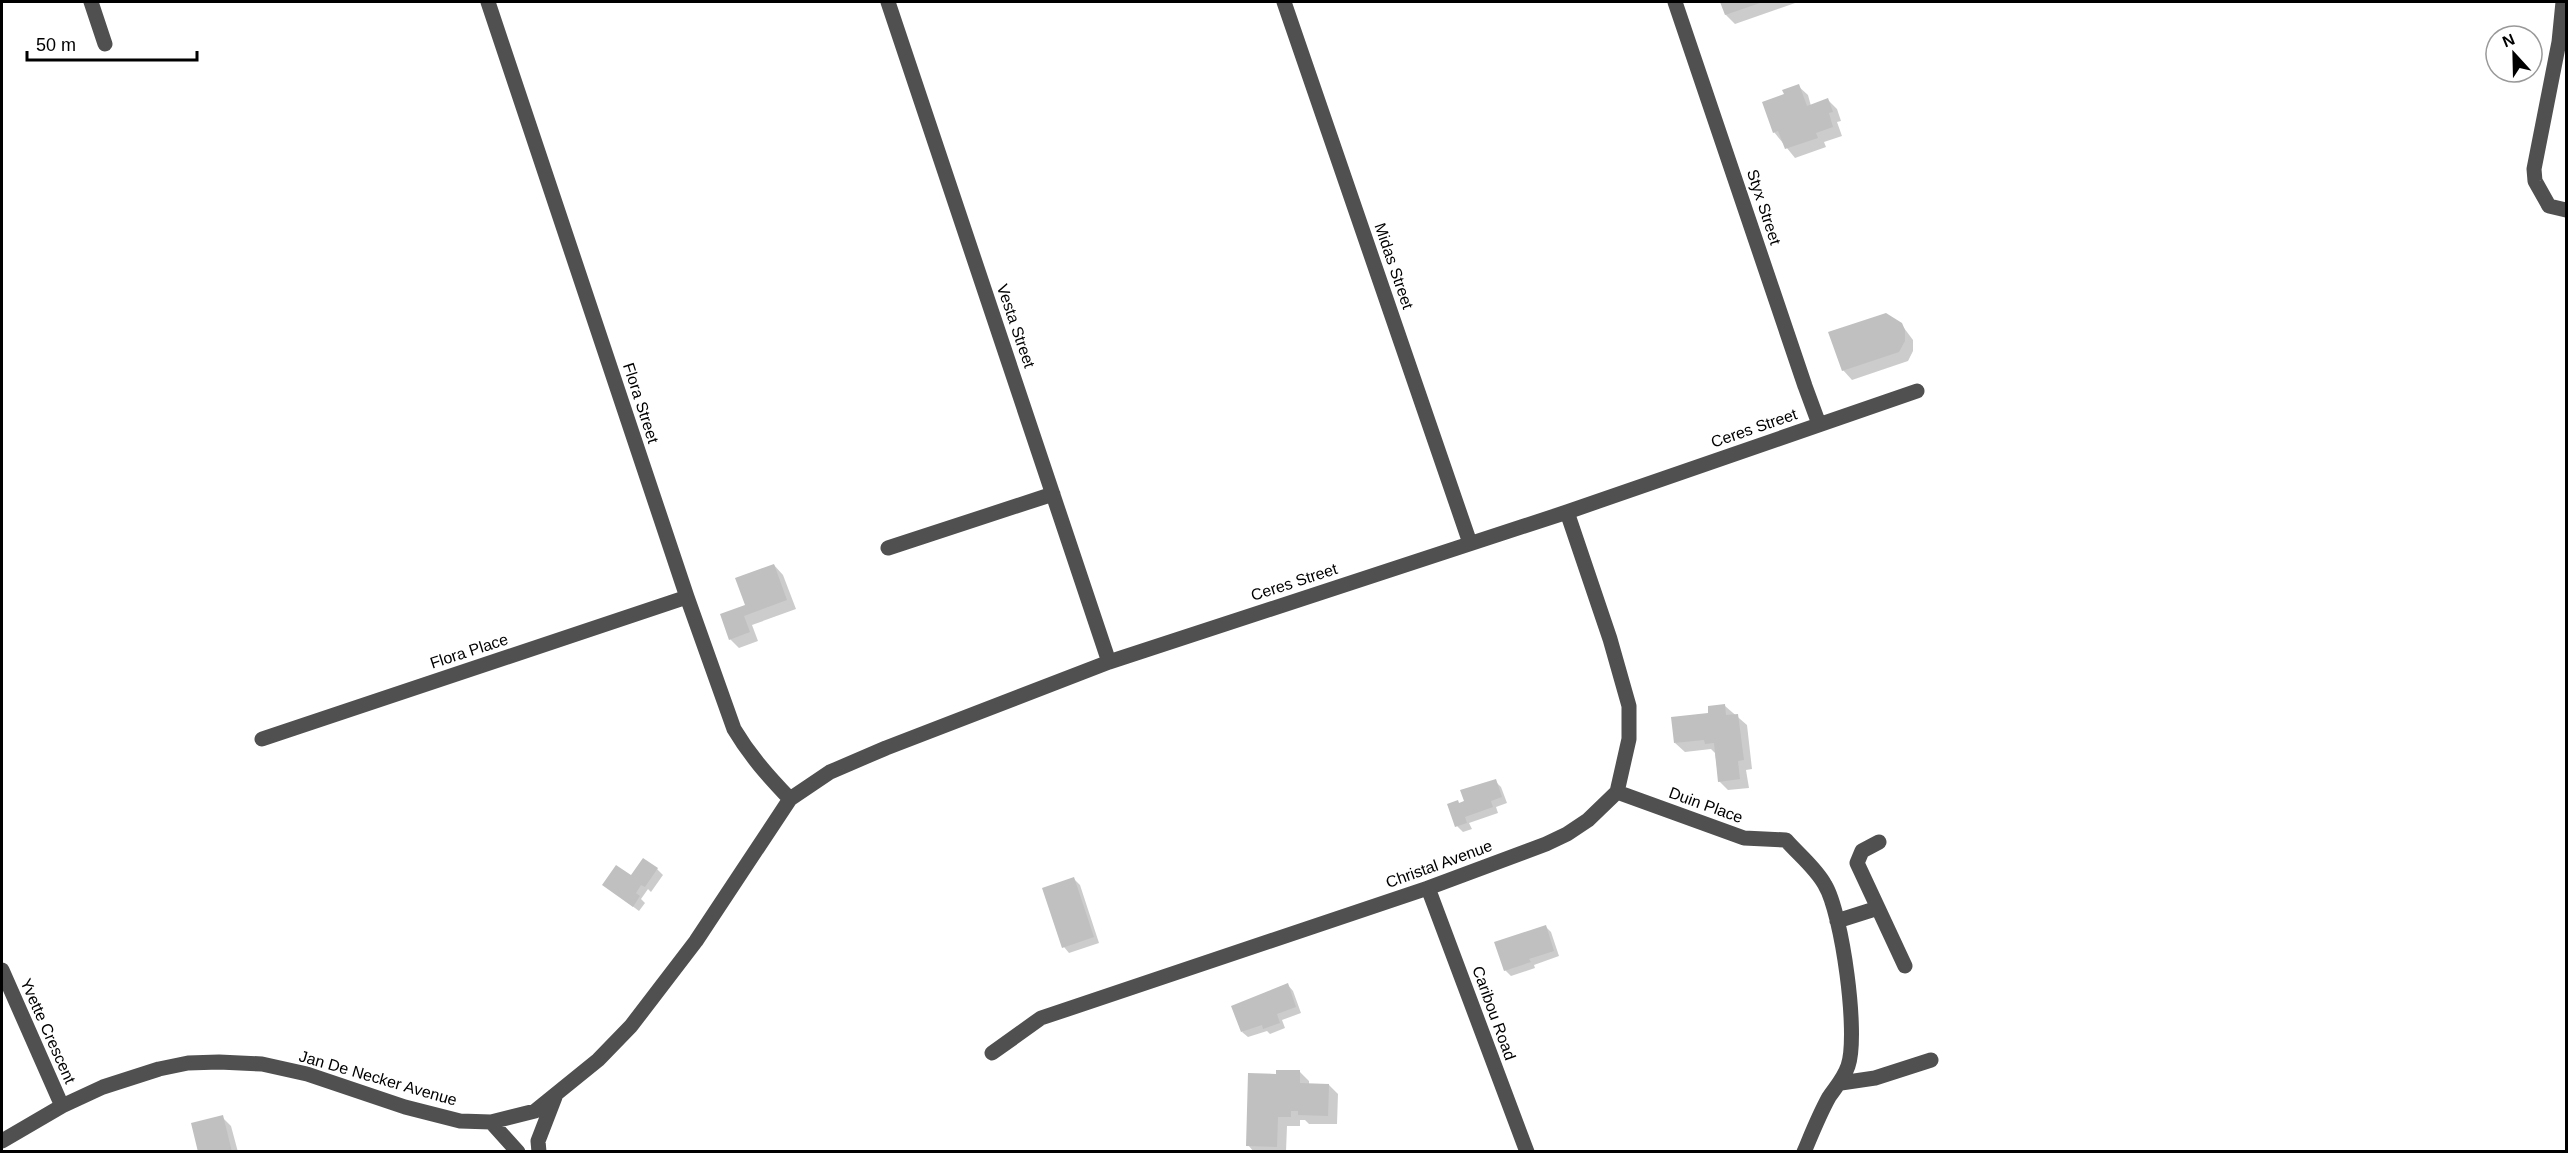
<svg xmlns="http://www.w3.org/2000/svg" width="2568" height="1153" font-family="Helvetica,sans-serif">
<rect width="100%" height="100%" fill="#fff"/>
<path fill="#0003" d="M 1721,2 L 1798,2 L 1735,24 L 1726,15 Z
M 1798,86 L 1808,95 L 1811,106 L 1828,100 L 1837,109 L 1841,121 L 1837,122 L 1842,136 L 1824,142 L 1826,147 L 1795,158 L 1774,132 L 1785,95 Z
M 1901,324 L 1913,340 L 1913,351 L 1908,361 L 1852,380 L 1843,370 Z
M 774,565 L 783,575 L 796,609 L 752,625 L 758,641 L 739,648 L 730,639 L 747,606 Z
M 1725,706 L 1747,725 L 1752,769 L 1746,770 L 1749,788 L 1728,790 L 1719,781 L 1715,753 L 1711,749 L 1685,752 L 1675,743 L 1710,714 Z
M 1495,781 L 1501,787 L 1507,803 L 1496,807 L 1498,813 L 1469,823 L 1472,829 L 1463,832 L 1457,826 L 1460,804 Z
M 657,869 L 663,875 L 651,892 L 648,889 L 641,899 L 645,903 L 639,911 L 604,885 Z
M 1074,879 L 1080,885 L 1099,943 L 1069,953 L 1064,947 Z
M 1545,926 L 1551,932 L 1559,956 L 1534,965 L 1535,968 L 1511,976 L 1505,970 Z
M 1288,985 L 1293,991 L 1301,1013 L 1282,1020 L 1285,1028 L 1270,1034 L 1267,1031 L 1248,1037 L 1242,1032 Z
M 1300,1072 L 1309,1081 L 1309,1085 L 1329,1085 L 1338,1094 L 1337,1124 L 1309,1124 L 1305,1120 L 1300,1120 L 1300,1126 L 1287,1126 L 1286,1152 L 1254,1152 L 1248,1145 L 1278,1075 Z
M 222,1117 L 231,1126 L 238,1152 L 200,1152 Z"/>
<path fill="#c0c0c0" d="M 1720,2 L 1763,2 L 1725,15 Z
M 1799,84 L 1807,106 L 1828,98 L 1833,112 L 1829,113 L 1833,127 L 1816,133 L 1818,138 L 1785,149 L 1778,131 L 1773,133 L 1762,102 L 1784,94 L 1782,90 Z
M 1886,313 L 1902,323 L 1905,330 L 1905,341 L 1899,352 L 1842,371 L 1828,332 Z
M 774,564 L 787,600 L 744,616 L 750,632 L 729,640 L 720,614 L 745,605 L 735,578 Z
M 1725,704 L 1726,715 L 1738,714 L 1744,760 L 1738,761 L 1740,779 L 1718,782 L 1714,743 L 1705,744 L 1704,740 L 1674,743 L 1671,717 L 1708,713 L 1708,706 Z
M 1496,779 L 1502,797 L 1491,801 L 1493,807 L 1465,817 L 1467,823 L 1455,827 L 1447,804 L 1458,800 L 1459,803 L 1464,801 L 1460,790 Z
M 643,858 L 658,868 L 645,887 L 641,885 L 636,893 L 640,896 L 633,907 L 602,885 L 616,865 L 631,875 Z
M 1074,877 L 1094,937 L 1062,948 L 1042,888 Z
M 1546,925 L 1554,951 L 1529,959 L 1531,962 L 1504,971 L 1494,942 Z
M 1288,983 L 1296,1007 L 1277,1014 L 1280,1023 L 1263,1029 L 1262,1025 L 1241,1032 L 1231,1006 Z
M 1276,1070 L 1300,1070 L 1300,1083 L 1329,1084 L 1328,1116 L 1298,1115 L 1298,1111 L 1291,1111 L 1291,1117 L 1278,1117 L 1277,1147 L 1246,1146 L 1248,1073 L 1276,1074 Z
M 223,1115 L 232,1152 L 198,1152 L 191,1123 Z"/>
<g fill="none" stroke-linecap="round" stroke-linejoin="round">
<path stroke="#505050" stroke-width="15" d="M 91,2 L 105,44
M 488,2 L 687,597 L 734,729 C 750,756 769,777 790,799
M 888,2 L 1109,662
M 1284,2 L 1470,543
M 1675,2 L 1805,386 L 1819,424
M 2563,2 L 2559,42 L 2534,169 L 2535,181 L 2549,206 L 2566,210
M 888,548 L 1053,494
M 262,739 L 687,597
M 1617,792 L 1744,838 L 1786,840 C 1798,854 1816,868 1825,885 C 1842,913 1859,1035 1848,1066 C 1844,1078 1836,1087 1829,1097 C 1819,1115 1812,1133 1804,1152
M 1428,888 L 1527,1152
M 1878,908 L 1905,966
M 1837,921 L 1878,908 L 1857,863 L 1862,851 L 1879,842
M 2,970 L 62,1106
M 992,1053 L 1041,1018 L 1428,888 L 1546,844 L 1567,834 L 1588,820 L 1617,792 L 1629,739 L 1629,706 L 1610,639 L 1567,512
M 1841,1083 L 1875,1078 L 1931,1060
M 491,1122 L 518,1152
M 2,1141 L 62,1106 L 103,1087 L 159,1069 L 188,1063 L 219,1062 L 262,1064 L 307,1074 L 405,1107 L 460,1121 L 491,1122 L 535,1111 L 598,1060 L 631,1026 L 696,941 L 790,799 L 830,772 L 886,748 L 1109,662 L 1567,512 L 1917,391
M 539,1152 L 538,1141 L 555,1097"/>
</g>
<g text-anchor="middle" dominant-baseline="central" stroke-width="4.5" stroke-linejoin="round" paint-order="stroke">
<g font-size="16" fill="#000" stroke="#fff">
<text transform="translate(1764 207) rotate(72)">Styx Street</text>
<text transform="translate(1394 266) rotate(71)">Midas Street</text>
<text transform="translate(1016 326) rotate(71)">Vesta Street</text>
<text transform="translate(641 403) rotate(72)">Flora Street</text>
<text transform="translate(1754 428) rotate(-19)">Ceres Street</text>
<text transform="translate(1294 582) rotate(-18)">Ceres Street</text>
<text transform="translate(469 651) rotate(-18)">Flora Place</text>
<text transform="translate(1706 805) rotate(20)">Duin Place</text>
<text transform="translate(1439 864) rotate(-20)">Christal Avenue</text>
<text transform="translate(1494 1013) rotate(70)">Caribou Road</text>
<text transform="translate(48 1031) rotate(66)">Yvette Crescent</text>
<text transform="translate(378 1078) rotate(16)">Jan De Necker Avenue</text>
</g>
</g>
<rect width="2568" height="1153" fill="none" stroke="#000000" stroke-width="6"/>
<g transform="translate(2514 54) rotate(338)"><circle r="28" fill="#ffffff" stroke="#999999" stroke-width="1.5"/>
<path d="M0-4.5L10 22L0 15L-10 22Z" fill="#000000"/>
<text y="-9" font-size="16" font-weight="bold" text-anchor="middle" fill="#000000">N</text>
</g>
<path d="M27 51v9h170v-9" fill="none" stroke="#000000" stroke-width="3"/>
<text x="36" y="51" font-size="18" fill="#000000" stroke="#ffffff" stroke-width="4.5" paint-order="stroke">50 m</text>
</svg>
